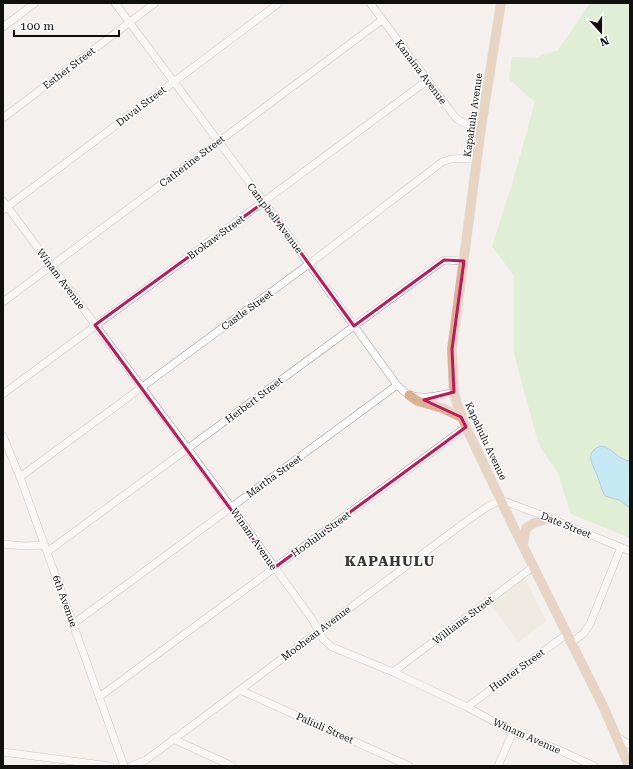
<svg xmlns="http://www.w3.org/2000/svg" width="633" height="769" font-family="'Roboto Serif',serif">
<rect width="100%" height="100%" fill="#f3f0ed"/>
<path fill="#ebe3da" d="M 525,578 L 546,621 L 518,642 L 491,604 Z"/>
<path fill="#cbecb8" d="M 590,3 L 630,3 L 630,538 L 571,514 L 557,471 L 550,462 L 542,450 L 537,438 L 514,354 L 514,276 L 492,246 L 513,181 L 535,102 L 509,79 L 512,57 L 534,58 L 558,50 Z"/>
<path fill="#8ce1fd" stroke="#67a2b6" d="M 601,446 C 612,447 618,460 630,461 L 630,508 L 619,500 L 605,496 C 601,489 600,482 597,475 C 592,464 584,452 601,446 Z"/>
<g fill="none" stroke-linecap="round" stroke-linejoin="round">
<defs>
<path id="minor" d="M 115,3 L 264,202 L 397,385 C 401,388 405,394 410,395 C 424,400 441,395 454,392
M 370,3 L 455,117 C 462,124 472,126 481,128
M 3,27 L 35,3
M 3,118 L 155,3
M 3,201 L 231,507 L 312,619 L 323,639 L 332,647 L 393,672 L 467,707 L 513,732 L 559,750 L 594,766
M 3,210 L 279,3
M 3,302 L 382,20
M 3,394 L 428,80
M 3,436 L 20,477 L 124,766
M 20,477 L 309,264 L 442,162 L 451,159 L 478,158
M 3,544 L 25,546 L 45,545
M 47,552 L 444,260 L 464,261
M 73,624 L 397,385
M 571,643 L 584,633 L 590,624 L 621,547
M 393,672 L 533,567
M 240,690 L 409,766
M 99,697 L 466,427
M 467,707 L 567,634
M 617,737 L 630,745
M 173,739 L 232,766
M 3,752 L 110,766
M 131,766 L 146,760 L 464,523 L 487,507 L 501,500 L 549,518 L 630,551
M 498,766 L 513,732"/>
<path id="major" d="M 501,3 L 481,128 L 452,349 L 454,392 L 457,404 L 466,427 L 515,530 L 604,708 L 629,766
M 409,395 L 418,401 L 442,408 L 461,417
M 523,546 L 526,528 L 534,523 L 549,518"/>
</defs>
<use href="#minor" stroke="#9d9b98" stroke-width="8"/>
<use href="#major" stroke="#cacaca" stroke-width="10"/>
<use href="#minor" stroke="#fff" stroke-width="7"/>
<use href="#major" stroke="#dcb191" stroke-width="9"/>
</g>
<path d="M0 0H633V769H0ZM 264,202 L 354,326 L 444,260 L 464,261 L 452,349 L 454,392 L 424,400 L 461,417 L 466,427 L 274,568 L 95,325 Z" fill="#f3f0ed" fill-opacity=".55" fill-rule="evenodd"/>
<path fill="none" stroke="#c2185b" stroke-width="3" stroke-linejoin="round" d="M 264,202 L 354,326 L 444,260 L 464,261 L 452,349 L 454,392 L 424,400 L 461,417 L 466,427 L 274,568 L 95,325 Z"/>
<g text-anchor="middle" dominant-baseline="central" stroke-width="3" stroke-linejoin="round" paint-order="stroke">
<g font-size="10" fill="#10100f" stroke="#fff">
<text transform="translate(69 68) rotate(-37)">Esther Street</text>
<text transform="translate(421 72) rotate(53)">Kanaina Avenue</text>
<text transform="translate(141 106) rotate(-37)">Duval Street</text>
<text transform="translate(473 115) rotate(-82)">Kapahulu Avenue</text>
<text transform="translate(192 161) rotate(-37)">Catherine Street</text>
<text transform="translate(275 218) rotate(53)">Campbell Avenue</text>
<text transform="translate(216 237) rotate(-36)">Brokaw Street</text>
<text transform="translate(61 279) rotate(53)">Winam Avenue</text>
<text transform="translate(247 310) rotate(-36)">Castle Street</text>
<text transform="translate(254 400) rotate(-37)">Herbert Street</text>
<text transform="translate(486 441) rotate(65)">Kapahulu Avenue</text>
<text transform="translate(274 476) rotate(-36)">Martha Street</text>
<text transform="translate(566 525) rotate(22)">Date Street</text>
<text transform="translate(321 534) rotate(-36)">Hoolulu Street</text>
<text transform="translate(254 539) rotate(55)">Winam Avenue</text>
<text transform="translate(65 601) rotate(70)">6th Avenue</text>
<text transform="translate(463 620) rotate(-37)">Williams Street</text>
<text transform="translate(316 633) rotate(-37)">Mooheau Avenue</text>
<text transform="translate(517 670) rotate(-36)">Hunter Street</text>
<text transform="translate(325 728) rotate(24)">Paliuli Street</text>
<text transform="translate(527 736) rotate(24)">Winam Avenue</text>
</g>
<g font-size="14" font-weight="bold" letter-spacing="1" fill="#3a3836" stroke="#fff">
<text x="390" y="561">KAPAHULU</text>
</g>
</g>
<rect width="633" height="769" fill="none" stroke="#10100f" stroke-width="8"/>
<g transform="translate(601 32) rotate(159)" stroke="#ffffff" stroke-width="3" paint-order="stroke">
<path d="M0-3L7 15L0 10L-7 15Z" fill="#10100f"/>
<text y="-6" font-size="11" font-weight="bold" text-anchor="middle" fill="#10100f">N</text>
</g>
<path d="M14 30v6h105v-6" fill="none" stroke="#10100f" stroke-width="2"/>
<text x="20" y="30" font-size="12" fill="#10100f" stroke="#ffffff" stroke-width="3" paint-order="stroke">100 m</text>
</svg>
